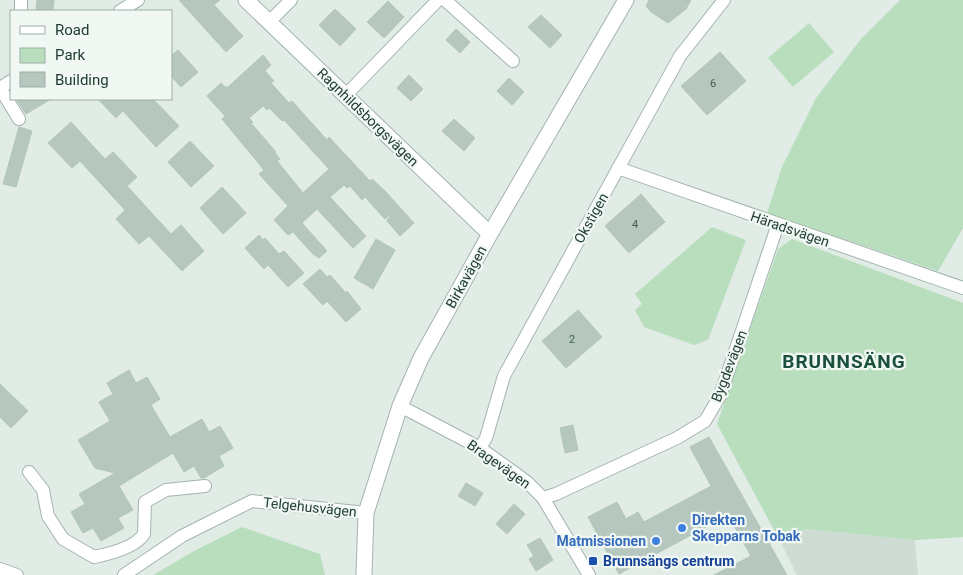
<svg xmlns="http://www.w3.org/2000/svg" width="963" height="575" font-family="Roboto,sans-serif">
<rect width="100%" height="100%" fill="#e0ece5"/>
<path fill="#cedcd4" d="M 806,529 L 915,540 L 918,575 L 797,575 L 780,541 Z"/>
<path fill="#b8debe" d="M 900,0 L 963,0 L 963,228 L 938,271 L 767,213 L 782,167 L 816,98 L 861,39 Z
M 809,23 L 834,52 L 793,87 L 768,58 Z
M 712,227 L 746,240 L 708,340 L 694,345 L 644,327 L 635,310 L 642,304 L 635,294 Z
M 792,239 L 963,303 L 963,537 L 915,540 L 806,529 L 780,541 L 717,424 L 778,249 Z
M 242,527 L 320,554 L 325,575 L 153,575 L 194,551 Z"/>
<path fill="#b5c7be" stroke="#b2c6bb" fill-rule="evenodd" d="M 37,0 L 54,0 L 53,11 L 36,11 Z
M 179,0 L 220,0 L 214,5 L 243,36 L 226,52 Z
M 649,0 L 691,0 L 686,9 L 668,23 L 651,12 L 646,6 Z
M 388,1 L 404,17 L 384,38 L 367,22 Z
M 335,9 L 356,29 L 340,46 L 319,25 Z
M 541,15 L 562,35 L 550,48 L 528,27 Z
M 456,29 L 470,42 L 460,53 L 446,40 Z
M 178,50 L 198,72 L 181,87 L 171,76 L 171,56 Z
M 720,52 L 746,81 L 707,115 L 681,86 Z
M 263,55 L 271,65 L 265,71 L 274,81 L 271,83 L 289,103 L 292,101 L 327,140 L 329,137 L 370,181 L 372,179 L 385,191 L 414,223 L 400,236 L 387,221 L 392,213 L 385,219 L 365,197 L 362,200 L 350,186 L 347,188 L 344,185 L 330,197 L 366,236 L 353,248 L 317,209 L 302,223 L 327,251 L 319,258 L 313,254 L 293,232 L 288,235 L 274,220 L 288,206 L 259,174 L 264,170 L 222,119 L 225,116 L 207,96 L 221,83 L 225,87 L 228,87 ZM 263,106 L 267,110 L 269,108 L 282,121 L 284,120 L 329,169 L 303,193 L 277,161 L 280,159 L 275,153 L 276,152 L 251,123 L 253,122 L 249,118 Z
M 409,75 L 423,89 L 411,101 L 397,88 Z
M 509,78 L 524,92 L 512,105 L 497,91 Z
M 16,99 L 51,99 L 26,114 Z
M 98,99 L 153,99 L 179,126 L 156,147 L 123,111 L 116,118 Z
M 454,119 L 475,138 L 464,151 L 442,131 Z
M 71,122 L 105,159 L 113,152 L 137,177 L 127,186 L 171,234 L 181,225 L 204,251 L 182,271 L 149,236 L 139,244 L 116,219 L 125,210 L 80,161 L 72,168 L 48,143 Z
M 19,127 L 32,131 L 16,187 L 3,184 Z
M 190,141 L 214,166 L 191,187 L 168,162 Z
M 222,187 L 246,213 L 223,234 L 200,208 Z
M 641,194 L 665,222 L 629,253 L 605,226 Z
M 259,235 L 263,240 L 265,238 L 279,254 L 284,251 L 304,273 L 288,287 L 268,265 L 264,269 L 245,248 Z
M 376,239 L 395,250 L 373,289 L 354,278 Z
M 320,269 L 327,277 L 330,275 L 346,293 L 347,291 L 361,309 L 346,322 L 327,301 L 323,305 L 303,284 Z
M 578,310 L 602,337 L 566,368 L 542,341 Z
M 129,370 L 136,383 L 147,377 L 160,399 L 151,405 L 170,437 L 202,419 L 209,432 L 220,426 L 233,448 L 219,456 L 224,466 L 204,478 L 201,478 L 194,466 L 184,472 L 173,453 L 119,486 L 133,510 L 118,518 L 124,528 L 101,541 L 93,528 L 83,533 L 71,512 L 85,504 L 79,494 L 115,473 L 95,468 L 78,440 L 110,421 L 99,402 L 113,394 L 107,383 Z
M 0,384 L 28,411 L 11,428 L 0,417 Z
M 573,425 L 578,450 L 565,453 L 560,428 Z
M 709,437 L 787,575 L 714,575 L 751,556 L 728,515 L 619,574 L 588,517 L 617,502 L 626,519 L 638,512 L 644,522 L 711,486 L 690,447 Z
M 466,483 L 483,493 L 475,506 L 458,496 Z
M 514,504 L 525,514 L 507,534 L 496,524 Z
M 540,538 L 553,560 L 536,571 L 529,559 L 534,556 L 527,545 Z"/>
<g fill="none" stroke-linecap="round" stroke-linejoin="round">
<defs>
<path id="minor" d="M 445,0 L 513,61
M 21,11 L 21,0
M 120,11 L 138,0
M 269,22 L 291,0
M 0,88 L 19,119
M 0,88 L 11,81
M 346,95 L 438,0
M 618,168 L 963,288
M 400,406 L 480,448 L 527,482 L 543,498 L 589,575
M 480,448 L 486,438 L 504,376 L 680,56 L 724,0
M 29,472 L 43,490 L 48,516 L 63,539 L 94,557 C 109,554 135,548 144,534 L 145,502 L 166,490 L 205,486
M 543,498 L 556,494 L 677,438 L 705,421 L 720,396 L 778,224
M 0,569 L 17,575
M 124,575 L 182,536 L 252,501 L 366,513"/>
<path id="tertiary" d="M 246,0 L 490,234
M 364,575 L 366,513 L 400,406 L 421,358 L 490,234 L 626,0"/>
</defs>
<use href="#minor" stroke="#a3b4ac" stroke-width="14"/>
<use href="#tertiary" stroke="#a3b4ac" stroke-width="17"/>
<use href="#minor" stroke="#fff" stroke-width="12"/>
<use href="#tertiary" stroke="#fff" stroke-width="15"/>
</g>
<g fill="#3f7fe0" stroke="#f1f8f4" stroke-width="2">
<circle cx="682" cy="528" r="5"/>
<circle cx="656" cy="541" r="5"/>
</g>
<rect fill="#1a4fb4" stroke="#f1f8f4" stroke-width="2" x="588" y="556" width="10" height="10" rx="2.5"/>
<g text-anchor="middle" dominant-baseline="central" stroke-width="4.5" stroke-linejoin="round" paint-order="stroke">
<g font-size="11" fill="#456055">
<text x="713" y="83">6</text>
<text x="635" y="224">4</text>
<text x="572" y="339">2</text>
</g>
<g font-size="14" fill="#203d32" stroke="#f1f8f4">
<text transform="translate(368 117) rotate(44)">Ragnhildsborgsvägen</text>
<text transform="translate(591 218) rotate(-61)">Okstigen</text>
<text transform="translate(790 229) rotate(19)">Häradsvägen</text>
<text transform="translate(466 277) rotate(-61)">Birkavägen</text>
<text transform="translate(729 366) rotate(-69)">Bygdevägen</text>
<text transform="translate(499 464) rotate(35)">Bragevägen</text>
<text transform="translate(310 507) rotate(6)">Telgehusvägen</text>
</g>
<g font-size="14" font-weight="bold" fill="#366cbe" stroke="#f1f8f4" text-anchor="start">
<text x="692" y="520">Direkten<tspan x="692" dy="16">Skepparns Tobak</tspan></text>
<text x="646" y="541" text-anchor="end">Matmissionen</text>
</g>
<g font-size="14" font-weight="bold" fill="#164399" stroke="#f1f8f4" text-anchor="start">
<text x="603" y="561">Brunnsängs centrum</text>
</g>
<g font-size="19" font-weight="bold" letter-spacing="1" fill="#1b503d" stroke="#f1f8f4">
<text x="844" y="361">BRUNNSÄNG</text>
</g>
</g>
<rect x="10" y="10" width="162" height="90" fill="#f1f8f4" stroke="#9dada6"/>
<rect x="20" y="26" width="25" height="8" fill="#ffffff" stroke="#9dada6"/>
<text x="55" y="35" font-size="15" fill="#203d32">Road</text>
<rect x="20" y="48" width="25" height="15" fill="#b8debe" stroke="#9dada6"/>
<text x="55" y="60" font-size="15" fill="#203d32">Park</text>
<rect x="20" y="72" width="25" height="15" fill="#b5c7be" stroke="#9dada6"/>
<text x="55" y="85" font-size="15" fill="#203d32">Building</text>
</svg>
